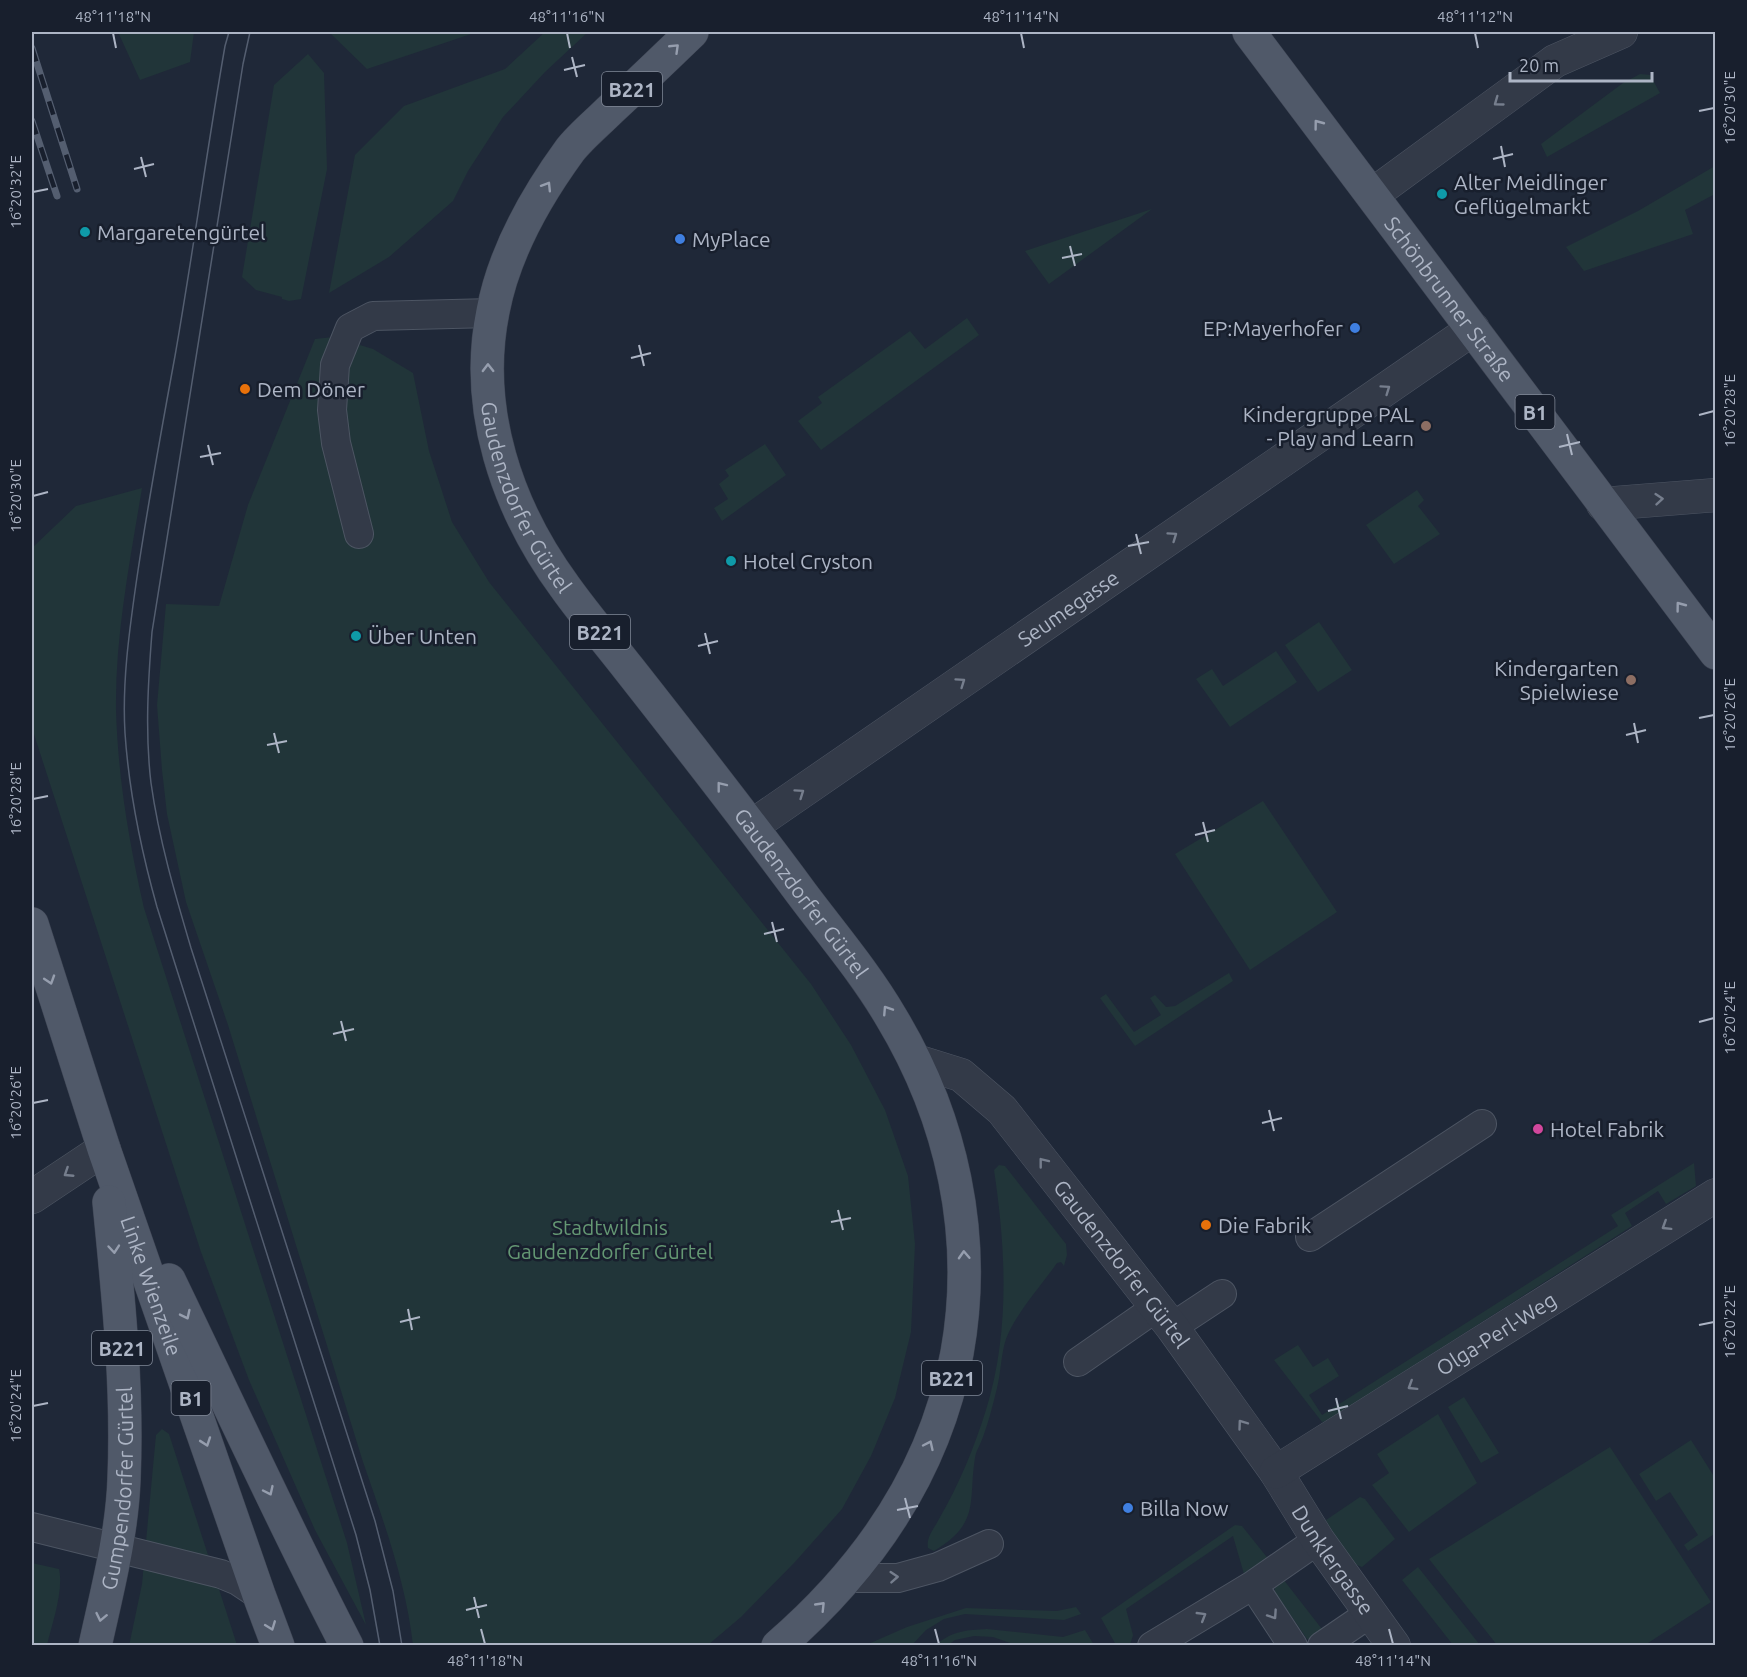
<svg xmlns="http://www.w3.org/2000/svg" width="1747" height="1677" font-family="Ubuntu,sans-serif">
<rect width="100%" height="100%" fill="#1f2838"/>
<path fill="#213539" d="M 118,32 L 194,32 L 190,62 L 140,80 Z
M 332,32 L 477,32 L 367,69 L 330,33 Z
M 545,32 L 588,32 L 545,72 L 503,117 L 468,171 L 453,201 L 389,257 L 329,293 L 355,155 L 404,106 L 505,69 Z
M 308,54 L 324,73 L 327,169 L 301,299 L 289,301 L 282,299 L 282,297 L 256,290 L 242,277 L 274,85 Z
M 1640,74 L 1650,75 L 1660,93 L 1547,157 L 1541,144 L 1623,83 Z
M 1715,166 L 1715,194 L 1685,210 L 1693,234 L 1584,271 L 1566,247 L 1638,211 Z
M 1152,209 L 1049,284 L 1025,251 Z
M 967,318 L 979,335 L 821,450 L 798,421 L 822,403 L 818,397 L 910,331 L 925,349 Z
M 333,337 L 373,349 L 413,373 L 429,451 L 452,522 L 489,582 L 811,984 L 851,1045 L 885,1110 L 908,1176 L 915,1244 L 911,1332 L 895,1398 L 871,1456 L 842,1509 L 795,1562 L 741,1617 L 708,1645 L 413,1645 C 406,1583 384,1522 363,1462 L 228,1025 L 186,902 L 167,814 L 162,770 L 157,705 L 166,604 L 219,606 L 248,505 L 315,339 Z
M 765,444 L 786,475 L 722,521 L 714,508 L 728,499 L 719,484 L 729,476 L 725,470 Z
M 142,488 C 130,561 115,636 116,710 C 118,778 129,842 144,908 L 330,1490 L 347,1543 L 366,1625 L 315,1530 L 249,1380 L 201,1252 L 32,728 L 32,548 L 76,506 Z
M 1417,490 L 1424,500 L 1418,506 L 1440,534 L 1394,564 L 1366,525 Z
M 1319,622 L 1352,670 L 1318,692 L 1285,645 Z
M 1276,651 L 1297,682 L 1230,727 L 1196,679 L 1212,669 L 1223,686 Z
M 1263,801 L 1337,912 L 1250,970 L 1175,854 Z
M 1229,973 L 1233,981 L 1135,1046 L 1100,998 L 1106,994 L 1134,1032 L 1161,1015 L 1150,998 L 1155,995 L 1166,1007 L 1175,1006 Z
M 1694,1163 L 1696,1186 L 1666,1204 L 1658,1191 L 1625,1213 L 1632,1226 L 1327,1421 L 1322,1422 L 1274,1360 L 1298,1345 L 1313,1367 L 1328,1358 L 1339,1376 L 1309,1395 L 1322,1415 L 1618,1226 L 1611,1215 Z
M 999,1165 L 1005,1166 L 1066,1244 L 1067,1255 L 1064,1266 L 1061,1262 L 1057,1263 C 1041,1286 1016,1313 1006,1339 C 1001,1354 1001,1372 997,1388 C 993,1404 989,1421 983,1437 C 981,1443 976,1451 975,1458 C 968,1501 981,1523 934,1551 L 928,1548 C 926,1537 934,1529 939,1519 C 959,1485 974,1448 986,1410 C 1010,1332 1006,1250 994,1170 Z
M 1464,1397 L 1499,1453 L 1481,1463 L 1448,1407 Z
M 1438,1414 L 1477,1483 L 1409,1532 L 1372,1485 L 1389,1473 L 1377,1454 Z
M 162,1429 L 169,1434 L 237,1645 L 129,1646 L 142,1584 L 156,1435 Z
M 1691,1440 L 1715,1478 L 1716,1533 L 1688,1551 L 1684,1545 L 1698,1535 L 1670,1492 L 1656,1501 L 1639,1474 Z
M 1610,1447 L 1711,1602 L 1645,1645 L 1497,1645 L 1429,1559 Z
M 1360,1497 L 1365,1499 L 1395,1539 L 1362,1567 C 1347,1563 1329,1535 1326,1520 Z
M 1235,1525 L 1242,1526 L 1270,1561 L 1244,1574 L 1233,1536 L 1126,1609 L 1133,1635 L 1130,1645 L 1116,1645 L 1101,1618 Z
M 32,1563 L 59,1569 C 64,1590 52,1624 47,1645 L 32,1645 Z
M 1418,1567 L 1480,1645 L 1453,1645 L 1402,1580 Z
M 1283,1579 L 1325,1633 L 1314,1640 L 1307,1639 L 1275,1592 L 1275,1586 Z
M 1076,1607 L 1081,1614 L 1064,1620 L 965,1614 L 944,1619 L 926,1630 L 912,1645 L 866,1645 L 907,1627 L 966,1608 L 1057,1611 Z
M 987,1629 L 1063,1637 L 1085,1630 L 1094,1645 L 1016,1645 L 993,1637 L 974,1636 L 955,1640 L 948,1645 L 936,1645 C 952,1631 966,1630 987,1629 Z"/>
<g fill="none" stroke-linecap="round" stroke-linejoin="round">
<defs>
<path id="service" d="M 359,534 L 336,443 L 332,410 L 335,365 L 350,328 L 373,316 L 492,313
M 1310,1237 L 1482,1124
M 1172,1327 L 1222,1294
M 1078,1362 L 1157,1307
M 32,1527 L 221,1574 L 238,1581 L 259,1595
M 848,1578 L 898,1578 L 938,1567 L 989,1544
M 1253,1585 L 1293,1646
M 1152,1646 L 1253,1585 L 1318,1540
M 1322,1646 L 1369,1614"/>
<g id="minor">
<path d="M 1372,195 L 1555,61 L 1621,32"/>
<path d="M 1603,504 L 1716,495"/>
<path id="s1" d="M 752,826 L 1473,329"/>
<path id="s2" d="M 916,1061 L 961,1075 L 1002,1110 L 1172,1327 L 1276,1472 L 1318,1540 L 1394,1646"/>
<path d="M 32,1197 L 104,1149"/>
<path id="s3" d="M 1276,1472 L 1716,1195"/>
</g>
<g id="primary">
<path id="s4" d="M 692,32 C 665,58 638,84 610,110 C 597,123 581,136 570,150 C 535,198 504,253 493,311 C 473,409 507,508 565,587 C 585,615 608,642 629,669 C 688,744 746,818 802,894 C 832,934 866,974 891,1017 C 952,1118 978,1236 957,1353 C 935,1471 868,1568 778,1646"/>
<path id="s5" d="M 1249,32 L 1716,653"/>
<path id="s6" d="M 32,924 L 104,1149 L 259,1595 L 278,1646"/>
<path d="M 169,1280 C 228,1402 284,1525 347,1646"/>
<path id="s7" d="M 95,1646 C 107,1591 122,1535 124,1479 C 128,1386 118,1294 109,1202"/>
</g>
</defs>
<use href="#service" stroke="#4d5563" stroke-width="30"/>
<use href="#minor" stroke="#4d5563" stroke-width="34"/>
<use href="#primary" stroke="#3c4352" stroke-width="34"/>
<use href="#service" stroke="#333a48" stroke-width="28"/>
<use href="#minor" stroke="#333a48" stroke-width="33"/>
<use href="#primary" stroke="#505969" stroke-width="33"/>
<path stroke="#545e70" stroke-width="1.5" d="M 229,32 L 225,46 C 207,149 193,253 175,356 C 161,432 147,508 136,584 C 129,633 122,684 125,733 C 129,793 141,850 157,907 L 356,1535 L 370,1590 L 380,1646
M 250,32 L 243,64 L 152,632 C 148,683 145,733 151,783 C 159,840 175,894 191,948 L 375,1521 L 393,1591 L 402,1646"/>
<defs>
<path id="rail" d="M 32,48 L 77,189
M 32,121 L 57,196"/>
</defs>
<use href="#rail" stroke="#545e70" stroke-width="7"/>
<use href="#rail" stroke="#181f2d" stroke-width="4.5" stroke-dasharray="14" stroke-linecap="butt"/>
</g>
<defs><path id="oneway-chevron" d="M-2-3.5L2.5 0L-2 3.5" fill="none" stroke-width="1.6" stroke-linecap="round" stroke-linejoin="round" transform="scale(1.5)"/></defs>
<g stroke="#969eae">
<use href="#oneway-chevron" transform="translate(675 48) rotate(-44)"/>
<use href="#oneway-chevron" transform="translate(1318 124) rotate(-127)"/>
<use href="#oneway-chevron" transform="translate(547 186) rotate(-58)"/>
<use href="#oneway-chevron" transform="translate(488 368) rotate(-91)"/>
<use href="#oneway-chevron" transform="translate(1680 606) rotate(-127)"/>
<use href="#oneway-chevron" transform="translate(721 786) rotate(-128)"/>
<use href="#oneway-chevron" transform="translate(50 980) rotate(72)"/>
<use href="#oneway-chevron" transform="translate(887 1010) rotate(-123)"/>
<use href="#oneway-chevron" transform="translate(114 1249) rotate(85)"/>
<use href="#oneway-chevron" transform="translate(964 1255) rotate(-93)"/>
<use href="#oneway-chevron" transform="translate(186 1315) rotate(64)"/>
<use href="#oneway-chevron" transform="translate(206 1442) rotate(71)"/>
<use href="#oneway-chevron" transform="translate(929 1445) rotate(-65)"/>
<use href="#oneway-chevron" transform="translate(269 1491) rotate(65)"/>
<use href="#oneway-chevron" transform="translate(821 1606) rotate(-46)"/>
<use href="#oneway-chevron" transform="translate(101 1617) rotate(102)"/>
<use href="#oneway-chevron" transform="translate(271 1626) rotate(69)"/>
</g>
<g stroke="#767e8d">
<use href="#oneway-chevron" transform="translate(1498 102) rotate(144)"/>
<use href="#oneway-chevron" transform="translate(1386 389) rotate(-35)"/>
<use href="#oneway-chevron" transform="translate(1659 499) rotate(-5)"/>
<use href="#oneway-chevron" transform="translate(1173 536) rotate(-35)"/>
<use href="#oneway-chevron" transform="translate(961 682) rotate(-35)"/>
<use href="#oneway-chevron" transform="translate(800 793) rotate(-35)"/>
<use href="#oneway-chevron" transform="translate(1043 1162) rotate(-128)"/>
<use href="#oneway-chevron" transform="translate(68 1173) rotate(147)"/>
<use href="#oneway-chevron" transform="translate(1666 1226) rotate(148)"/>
<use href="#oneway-chevron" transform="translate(1412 1386) rotate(148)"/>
<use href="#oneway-chevron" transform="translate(1242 1424) rotate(-126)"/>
<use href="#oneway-chevron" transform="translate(894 1577) rotate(-4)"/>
<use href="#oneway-chevron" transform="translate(1273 1615) rotate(56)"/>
<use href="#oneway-chevron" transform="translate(1202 1616) rotate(-31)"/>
</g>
<path fill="none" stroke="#adb5c5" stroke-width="2" d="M 113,33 L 116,48M 567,33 L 570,48M 1021,33 L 1024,48M 1475,33 L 1478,48M 572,57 L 577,77M 564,70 L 585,65M 1699,111 L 1714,108M 1501,146 L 1505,167M 141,157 L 146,177M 1493,159 L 1513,154M 134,169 L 154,164M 33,192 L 48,189M 1070,246 L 1075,266M 1062,258 L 1082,254M 639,345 L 644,366M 631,358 L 651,353M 1699,415 L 1714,411M 1567,434 L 1572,455M 208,445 L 213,465M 1559,447 L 1580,442M 200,457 L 221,453M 33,496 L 48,492M 1136,534 L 1141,554M 1128,546 L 1149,542M 705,633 L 710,654M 698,646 L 718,641M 1699,718 L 1714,715M 1634,723 L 1638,743M 274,733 L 279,753M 1626,735 L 1646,730M 267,745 L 287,741M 33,799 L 48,796M 1203,822 L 1208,842M 1195,835 L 1215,830M 772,922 L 777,942M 764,934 L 784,929M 341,1021 L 346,1041M 1699,1022 L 1714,1018M 333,1034 L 354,1029M 33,1103 L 48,1100M 1269,1110 L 1274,1131M 1262,1123 L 1282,1118M 838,1210 L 843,1230M 831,1222 L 851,1218M 408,1309 L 412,1330M 400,1322 L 420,1317M 1699,1325 L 1714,1322M 1336,1398 L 1341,1419M 33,1406 L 48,1403M 1328,1411 L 1348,1406M 905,1498 L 910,1518M 897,1510 L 918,1506M 474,1597 L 479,1618M 466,1610 L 487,1605M 481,1629 L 485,1644M 935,1629 L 939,1644M 1389,1629 L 1393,1644"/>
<g fill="#0f9aa8" stroke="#181f2d" stroke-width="2">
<circle cx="1442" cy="194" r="6"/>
<circle cx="85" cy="232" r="6"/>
<circle cx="731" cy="561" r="6"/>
<circle cx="356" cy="636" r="6"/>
</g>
<g fill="#3f7fe0" stroke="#181f2d" stroke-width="2">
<circle cx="680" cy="239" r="6"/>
<circle cx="1355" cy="328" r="6"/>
<circle cx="1128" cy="1508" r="6"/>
</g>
<g fill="#e8710a" stroke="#181f2d" stroke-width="2">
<circle cx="245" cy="389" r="6"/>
<circle cx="1206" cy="1225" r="6"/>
</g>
<g fill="#8d6e63" stroke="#181f2d" stroke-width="2">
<circle cx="1426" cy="426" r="6"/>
<circle cx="1631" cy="680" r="6"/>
</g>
<circle fill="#d1479c" stroke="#181f2d" stroke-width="2" cx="1538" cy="1129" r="6"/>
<g text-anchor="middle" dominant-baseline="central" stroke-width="5" stroke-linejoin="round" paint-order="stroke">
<g fill="#181f2d" stroke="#808897" stroke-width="1.5">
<rect x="602" y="72" width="60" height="34" rx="4.5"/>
<rect x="1515.5" y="395" width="39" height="34" rx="4.5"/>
<rect x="570" y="615" width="60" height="34" rx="4.5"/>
<rect x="92" y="1331" width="60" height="34" rx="4.5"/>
<rect x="922" y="1361" width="60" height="34" rx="4.5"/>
<rect x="171.5" y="1381" width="39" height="34" rx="4.5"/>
</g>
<g font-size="20" font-weight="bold" fill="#adb5c5">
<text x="632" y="89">B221</text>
<text x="1535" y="412">B1</text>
<text x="600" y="632">B221</text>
<text x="122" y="1348">B221</text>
<text x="952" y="1378">B221</text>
<text x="191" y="1398">B1</text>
</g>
<g font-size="21" fill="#adb5c5" stroke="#181f2d" text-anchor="start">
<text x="1454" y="182">Alter Meidlinger<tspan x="1454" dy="24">Geflügelmarkt</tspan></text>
<text x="97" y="232">Margaretengürtel</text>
<text x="692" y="239">MyPlace</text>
<text x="1343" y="328" text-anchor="end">EP:Mayerhofer</text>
<text x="257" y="389">Dem Döner</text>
<text x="1414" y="414" text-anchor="end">Kindergruppe PAL<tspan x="1414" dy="24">- Play and Learn</tspan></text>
<text x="743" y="561">Hotel Cryston</text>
<text x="368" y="636">Über Unten</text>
<text x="1619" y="668" text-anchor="end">Kindergarten<tspan x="1619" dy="24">Spielwiese</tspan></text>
<text x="1550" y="1129">Hotel Fabrik</text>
<text x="1218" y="1225">Die Fabrik</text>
<text x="1140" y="1508">Billa Now</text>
</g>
<g font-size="21" fill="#adb5c5" stroke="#181f2d">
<text stroke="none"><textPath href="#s5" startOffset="334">Schönbrunner Straße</textPath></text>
<text stroke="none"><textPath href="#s4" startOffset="544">Gaudenzdorfer Gürtel</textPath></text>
<text stroke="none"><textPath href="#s1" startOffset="384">Seumegasse</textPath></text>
<text stroke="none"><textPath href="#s4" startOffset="1030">Gaudenzdorfer Gürtel</textPath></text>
<text stroke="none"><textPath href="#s2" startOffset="296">Gaudenzdorfer Gürtel</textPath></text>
<text stroke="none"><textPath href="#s6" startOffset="381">Linke Wienzeile</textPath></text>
<text stroke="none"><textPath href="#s3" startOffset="260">Olga-Perl-Weg</textPath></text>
<text stroke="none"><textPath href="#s7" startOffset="160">Gumpendorfer Gürtel</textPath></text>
<text stroke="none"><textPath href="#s2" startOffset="660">Dunklergasse</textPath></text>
</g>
<g font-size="21" fill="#649773" stroke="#181f2d">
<text x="610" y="1227">Stadtwildnis<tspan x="610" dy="24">Gaudenzdorfer Gürtel</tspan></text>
</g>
</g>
<rect width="1747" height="1677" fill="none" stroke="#181f2d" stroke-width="66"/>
<path d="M1510 72v9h142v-9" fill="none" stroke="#adb5c5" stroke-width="3"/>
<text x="1519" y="72" font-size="18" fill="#adb5c5" stroke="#181f2d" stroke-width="4.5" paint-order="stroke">20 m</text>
<rect x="33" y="33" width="1681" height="1611" fill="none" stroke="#adb5c5" stroke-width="2"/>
<g font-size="15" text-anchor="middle" fill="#adb5c5">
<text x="113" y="22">48°11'18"N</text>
<text x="567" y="22">48°11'16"N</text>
<text x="1021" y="22">48°11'14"N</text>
<text x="1475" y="22">48°11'12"N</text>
<text transform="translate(1730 108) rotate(-90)" y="5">16°20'30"E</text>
<text transform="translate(16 192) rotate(-90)" y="5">16°20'32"E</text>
<text transform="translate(1730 411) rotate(-90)" y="5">16°20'28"E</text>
<text transform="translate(16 496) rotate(-90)" y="5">16°20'30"E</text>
<text transform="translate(1730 715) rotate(-90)" y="5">16°20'26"E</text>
<text transform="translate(16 799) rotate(-90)" y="5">16°20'28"E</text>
<text transform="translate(1730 1018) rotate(-90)" y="5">16°20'24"E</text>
<text transform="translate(16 1103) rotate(-90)" y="5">16°20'26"E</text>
<text transform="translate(1730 1322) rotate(-90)" y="5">16°20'22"E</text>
<text transform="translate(16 1406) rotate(-90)" y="5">16°20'24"E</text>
<text x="485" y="1666">48°11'18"N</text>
<text x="939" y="1666">48°11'16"N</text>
<text x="1393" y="1666">48°11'14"N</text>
</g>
</svg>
